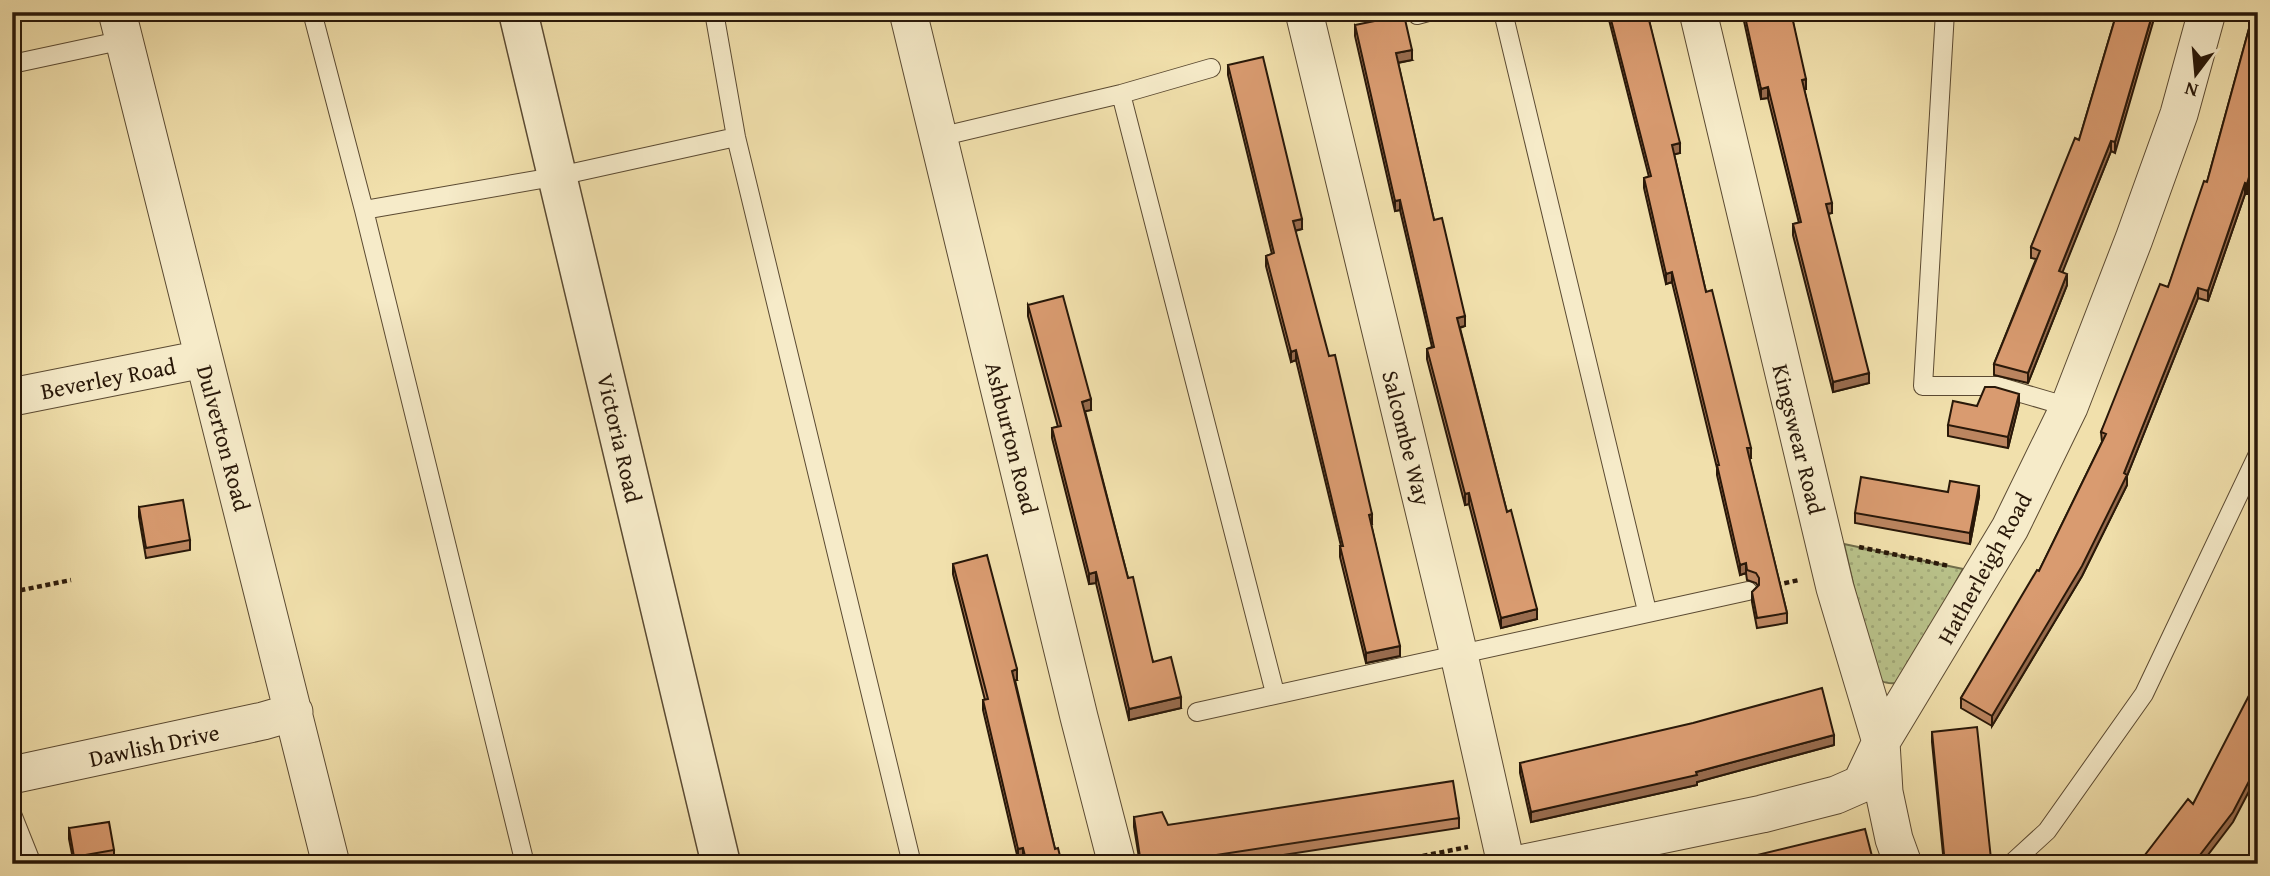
<svg xmlns="http://www.w3.org/2000/svg" width="2270" height="876" font-family="'Gentium Book Plus',serif">
<defs>
<pattern id="green-dots" width="8" height="8" patternUnits="userSpaceOnUse" patternTransform="scale(1.75)"><rect width="8" height="8" fill="#b9c28a"/><path d="M2 2h.1M6 6h.1" fill="none" stroke="#9fa676" stroke-width="1.8" stroke-linecap="round"/></pattern>
</defs>
<rect width="100%" height="100%" fill="#f1e0ac"/>
<filter id="stains"><feTurbulence type="fractalNoise" baseFrequency=".00286" numOctaves="4"/><feColorMatrix values="0 0 0 0 .2 0 0 0 0 .09 0 0 0 0 .02 0 0 0 .5 -.17"/></filter>
<radialGradient id="worn" r=".72"><stop offset=".6" stop-color="#630" stop-opacity="0"/><stop offset="1" stop-color="#630" stop-opacity=".3"/></radialGradient>
<path fill="url(#green-dots)" stroke="#716d4a" stroke-width="2" d="M 1844,544 L 1963,569 L 1905,674 L 1896,683 C 1883,684 1879,681 1873,670 Z"/>
<g fill="none" stroke-linecap="round" stroke-linejoin="round">
<defs>
<path id="service" d="M 312,12 L 364,210 L 525,864
M 714,12 L 736,137 L 912,864
M 1503,12 L 1647,611
M 1945,12 L 1923,386 L 1997,386 L 2069,407
M 1417,15 L 1428,12
M 12,64 L 124,40
M 1121,94 L 1275,693
M 939,137 L 1121,94 L 1211,68
M 364,210 L 559,176 L 736,137
M 1197,712 L 1748,591
M 12,814 L 32,864
M 2011,864 L 2047,831 L 2144,694 L 2258,454"/>
<path id="minor" d="M 117,12 L 331,864
M 908,12 L 1079,717 L 1117,864
M 1304,12 L 1459,655 L 1506,864
M 1698,12 L 1835,588 L 1881,742 L 1884,792 L 1894,839 L 1903,864
M 12,397 L 203,359
M 12,775 L 263,721 L 294,712
M 1520,864 L 1762,814 L 1836,795 L 1861,784 L 1881,742 L 2010,528 L 2069,407 L 2134,239 L 2179,114 L 2207,12"/>
<path id="tertiary" d="M 518,12 L 721,864"/>
</defs>
<use href="#service" stroke="#5b4a32" stroke-width="20"/>
<use href="#minor" stroke="#5b4a32" stroke-width="39"/>
<use href="#tertiary" stroke="#5b4a32" stroke-width="41"/>
<path stroke="#291809" stroke-width="4.5" stroke-dasharray="5 3.5" stroke-linecap="butt" d="M 1859,547 L 1949,566
M 1776,585 L 1799,580
M 12,592 L 71,580
M 1381,864 L 1468,847"/>
<use href="#service" stroke="#f6ebc9" stroke-width="18"/>
<use href="#minor" stroke="#f6ebc9" stroke-width="37"/>
<use href="#tertiary" stroke="#f6ebc9" stroke-width="38"/>
</g>
<path fill="#bb8560" stroke="#291809" stroke-width="2" d="M 1607,12 L 1647,12 L 1680,153 L 1674,154 L 1706,292 L 1751,458 L 1749,458 L 1787,613 L 1787,623 L 1757,628 L 1752,602 L 1752,592 L 1758,586 L 1756,583 L 1747,580 L 1746,573 L 1740,575 L 1717,475 L 1717,468 L 1672,282 L 1666,284 L 1644,188 L 1644,178 L 1649,177 Z
M 1742,12 L 1791,12 L 1806,89 L 1804,89 L 1832,213 L 1828,214 L 1869,383 L 1833,392 L 1793,235 L 1793,224 L 1799,223 L 1768,98 L 1761,99 Z
M 2117,12 L 2115,153 L 2111,151 L 2062,272 L 2067,285 L 2028,383 L 1994,375 L 1994,364 L 2036,259 L 2031,258 L 2031,247 L 2079,140 Z
M 2253,14 L 2247,194 L 2245,194 L 2208,301 L 2198,298 L 2127,476 L 2127,485 L 2082,576 L 1992,726 L 1961,708 L 1961,698 L 2039,571 L 2102,442 L 2101,432 L 2168,287 L 2207,182 Z
M 1355,25 L 1412,60 L 1398,63 L 1434,220 L 1465,326 L 1460,328 L 1507,512 L 1537,619 L 1501,628 L 1469,504 L 1465,505 L 1427,359 L 1427,349 L 1432,347 L 1400,210 L 1395,211 L 1355,36 Z
M 1228,65 L 1302,229 L 1295,231 L 1372,524 L 1371,524 L 1400,656 L 1366,663 L 1340,557 L 1340,546 L 1341,546 L 1296,360 L 1291,362 L 1266,266 L 1266,256 L 1272,254 L 1228,75 Z
M 1028,305 L 1091,410 L 1085,411 L 1128,578 L 1153,662 L 1181,708 L 1129,720 L 1096,583 L 1089,584 L 1052,438 L 1052,428 L 1058,427 L 1028,316 Z
M 2019,404 L 2008,448 L 1948,436 L 1948,425 L 1977,406 Z
M 1948,492 L 1979,496 L 1970,544 L 1855,523 L 1855,513 Z
M 139,507 L 190,540 L 190,550 L 146,558 L 139,517 Z
M 953,564 L 1017,680 L 1015,680 L 1055,849 L 1062,864 L 1024,864 L 1023,858 L 1018,859 L 983,710 L 983,700 L 985,700 L 953,574 Z
M 1932,732 L 1991,859 L 1991,864 L 1944,864 L 1932,742 Z
M 1834,745 L 1697,782 L 1697,785 L 1531,822 L 1520,773 L 1520,763 Z
M 1134,817 L 1168,825 L 1459,818 L 1459,828 L 1224,864 L 1140,864 L 1134,827 Z
M 69,828 L 114,850 L 114,860 L 95,864 L 74,864 L 69,839 Z"/>
<path fill="#986c4e" stroke="#291809" stroke-width="2" d="M 2153,12 L 2156,12 L 2115,153 L 2115,142 Z
M 1412,50 L 1412,60 L 1396,63 L 1396,53 Z
M 1806,79 L 1806,89 L 1802,90 L 1802,80 Z
M 1768,87 L 1768,98 L 1761,99 L 1761,89 Z
M 2111,141 L 2111,151 L 2059,281 L 2059,271 Z
M 1680,143 L 1680,153 L 1672,155 L 1672,145 Z
M 2258,146 L 2258,157 L 2247,194 L 2247,184 Z
M 2245,183 L 2245,194 L 2208,301 L 2208,291 Z
M 1400,200 L 1400,210 L 1395,211 L 1395,201 Z
M 1832,203 L 1832,213 L 1826,214 L 1826,204 Z
M 1302,219 L 1302,229 L 1293,231 L 1293,221 Z
M 1672,272 L 1672,282 L 1666,284 L 1666,274 Z
M 2067,274 L 2067,285 L 2028,383 L 2028,373 Z
M 2198,288 L 2198,298 L 2127,476 L 2127,485 L 2082,576 L 1992,726 L 1992,716 L 2124,473 Z
M 1465,316 L 1465,326 L 1457,328 L 1457,318 Z
M 1296,350 L 1296,360 L 1291,362 L 1291,352 Z
M 1869,373 L 1869,383 L 1833,392 L 1833,382 Z
M 2019,394 L 2019,404 L 2008,448 L 2008,437 Z
M 1091,399 L 1091,410 L 1082,412 L 1082,402 Z
M 1747,448 L 1751,448 L 1751,458 L 1747,458 Z
M 1979,486 L 1979,496 L 1970,544 L 1970,533 Z
M 1469,493 L 1469,504 L 1465,505 L 1465,494 Z
M 1372,514 L 1372,524 L 1369,525 L 1369,515 Z
M 1746,563 L 1746,573 L 1740,575 L 1740,565 Z
M 1096,572 L 1096,583 L 1089,584 L 1089,574 Z
M 1537,609 L 1537,619 L 1501,628 L 1501,618 Z
M 1400,646 L 1400,656 L 1366,663 L 1366,653 Z
M 1017,669 L 1017,680 L 1012,681 L 1012,671 Z
M 1181,697 L 1181,708 L 1129,720 L 1129,709 Z
M 1834,735 L 1834,745 L 1697,782 L 1697,785 L 1531,822 L 1531,812 L 1696,772 Z
M 2258,764 L 2258,774 L 2233,822 L 2201,864 L 2193,864 Z
M 1023,848 L 1023,858 L 1018,859 L 1018,849 Z"/>
<path fill="#d99b70" stroke="#291809" stroke-width="2" d="M 1609,12 L 1647,12 L 1680,143 L 1672,145 L 1706,292 L 1712,290 L 1751,448 L 1747,448 L 1787,613 L 1757,618 L 1752,592 L 1759,585 L 1759,578 L 1756,573 L 1747,570 L 1746,563 L 1740,565 L 1717,465 L 1719,465 L 1672,272 L 1666,274 L 1644,178 L 1651,176 Z
M 1744,12 L 1791,12 L 1806,79 L 1802,80 L 1832,203 L 1826,204 L 1869,373 L 1833,382 L 1793,224 L 1801,222 L 1768,87 L 1761,89 Z
M 2117,12 L 2153,12 L 2115,142 L 2111,141 L 2059,271 L 2067,274 L 2028,373 L 1994,364 L 2040,251 L 2031,247 L 2075,138 L 2079,140 Z
M 2253,14 L 2258,15 L 2258,146 L 2247,184 L 2245,183 L 2208,291 L 2198,288 L 2124,473 L 2127,475 L 2082,566 L 1992,716 L 1961,698 L 2037,570 L 2039,571 L 2106,434 L 2101,432 L 2160,284 L 2168,287 L 2204,181 L 2207,182 Z
M 1404,15 L 1412,50 L 1396,53 L 1434,220 L 1442,218 L 1465,316 L 1457,318 L 1507,512 L 1511,510 L 1537,609 L 1501,618 L 1469,493 L 1465,494 L 1427,349 L 1434,347 L 1400,200 L 1395,201 L 1355,25 Z
M 1263,57 L 1302,219 L 1293,221 L 1329,356 L 1335,355 L 1372,514 L 1369,515 L 1400,646 L 1366,653 L 1340,546 L 1343,546 L 1296,350 L 1291,352 L 1266,256 L 1274,253 L 1228,65 Z
M 1063,296 L 1091,399 L 1082,402 L 1128,578 L 1133,577 L 1153,662 L 1171,657 L 1181,697 L 1129,709 L 1096,572 L 1089,574 L 1052,428 L 1061,426 L 1028,305 Z
M 1985,387 L 1995,387 L 2019,394 L 2008,437 L 1948,425 L 1953,401 L 1977,406 Z
M 1861,477 L 1948,492 L 1950,481 L 1979,486 L 1970,533 L 1855,513 Z
M 183,500 L 190,540 L 146,548 L 139,507 Z
M 987,555 L 1017,669 L 1012,671 L 1055,849 L 1058,848 L 1062,864 L 1027,864 L 1023,848 L 1018,849 L 983,700 L 988,699 L 953,564 Z
M 2258,678 L 2258,764 L 2233,812 L 2193,864 L 2138,864 L 2188,799 L 2193,804 Z
M 1822,688 L 1834,735 L 1696,772 L 1697,775 L 1531,812 L 1520,763 L 1693,723 Z
M 1977,727 L 1991,859 L 1945,864 L 1932,732 Z
M 1453,781 L 1459,818 L 1157,864 L 1141,864 L 1134,817 L 1162,812 L 1168,825 Z
M 109,822 L 114,850 L 74,857 L 69,828 Z
M 1865,829 L 1874,864 L 1720,864 Z"/>
<g text-anchor="middle" dominant-baseline="central" stroke-width="5" stroke-linejoin="round" paint-order="stroke">
<g font-size="23" fill="#291809" stroke="#f6ebc9">
<text transform="translate(108 378) rotate(-11)">Beverley Road</text>
<text transform="translate(224 438) rotate(75)">Dulverton Road</text>
<text transform="translate(620 438) rotate(77)">Victoria Road</text>
<text transform="translate(1012 438) rotate(76)">Ashburton Road</text>
<text transform="translate(1407 438) rotate(76)">Salcombe Way</text>
<text transform="translate(1799 439) rotate(76)">Kingswear Road</text>
<text transform="translate(1984 568) rotate(-61)">Hatherleigh Road</text>
<text transform="translate(154 745) rotate(-12)">Dawlish Drive</text>
</g>
</g>
<rect width="2270" height="876" fill="none" stroke="#f1e0ac" stroke-width="42"/>
<rect x="14" y="14" width="2242" height="848" fill="none" stroke="#291809" stroke-width="3.5"/>
<rect x="21" y="21" width="2228" height="834" fill="none" stroke="#291809" stroke-width="2"/>
<g transform="translate(2196 74) rotate(196)" stroke="#f6ebc9" stroke-width="5" paint-order="stroke">
<path d="M0-5L12 26L0 18L-12 26Z" fill="#291809"/>
<text y="-10" font-size="19" font-weight="bold" text-anchor="middle" fill="#291809">N</text>
</g>
<rect width="100%" height="100%" filter="url(#stains)"/>
<rect width="100%" height="100%" fill="url(#worn)"/>
</svg>
